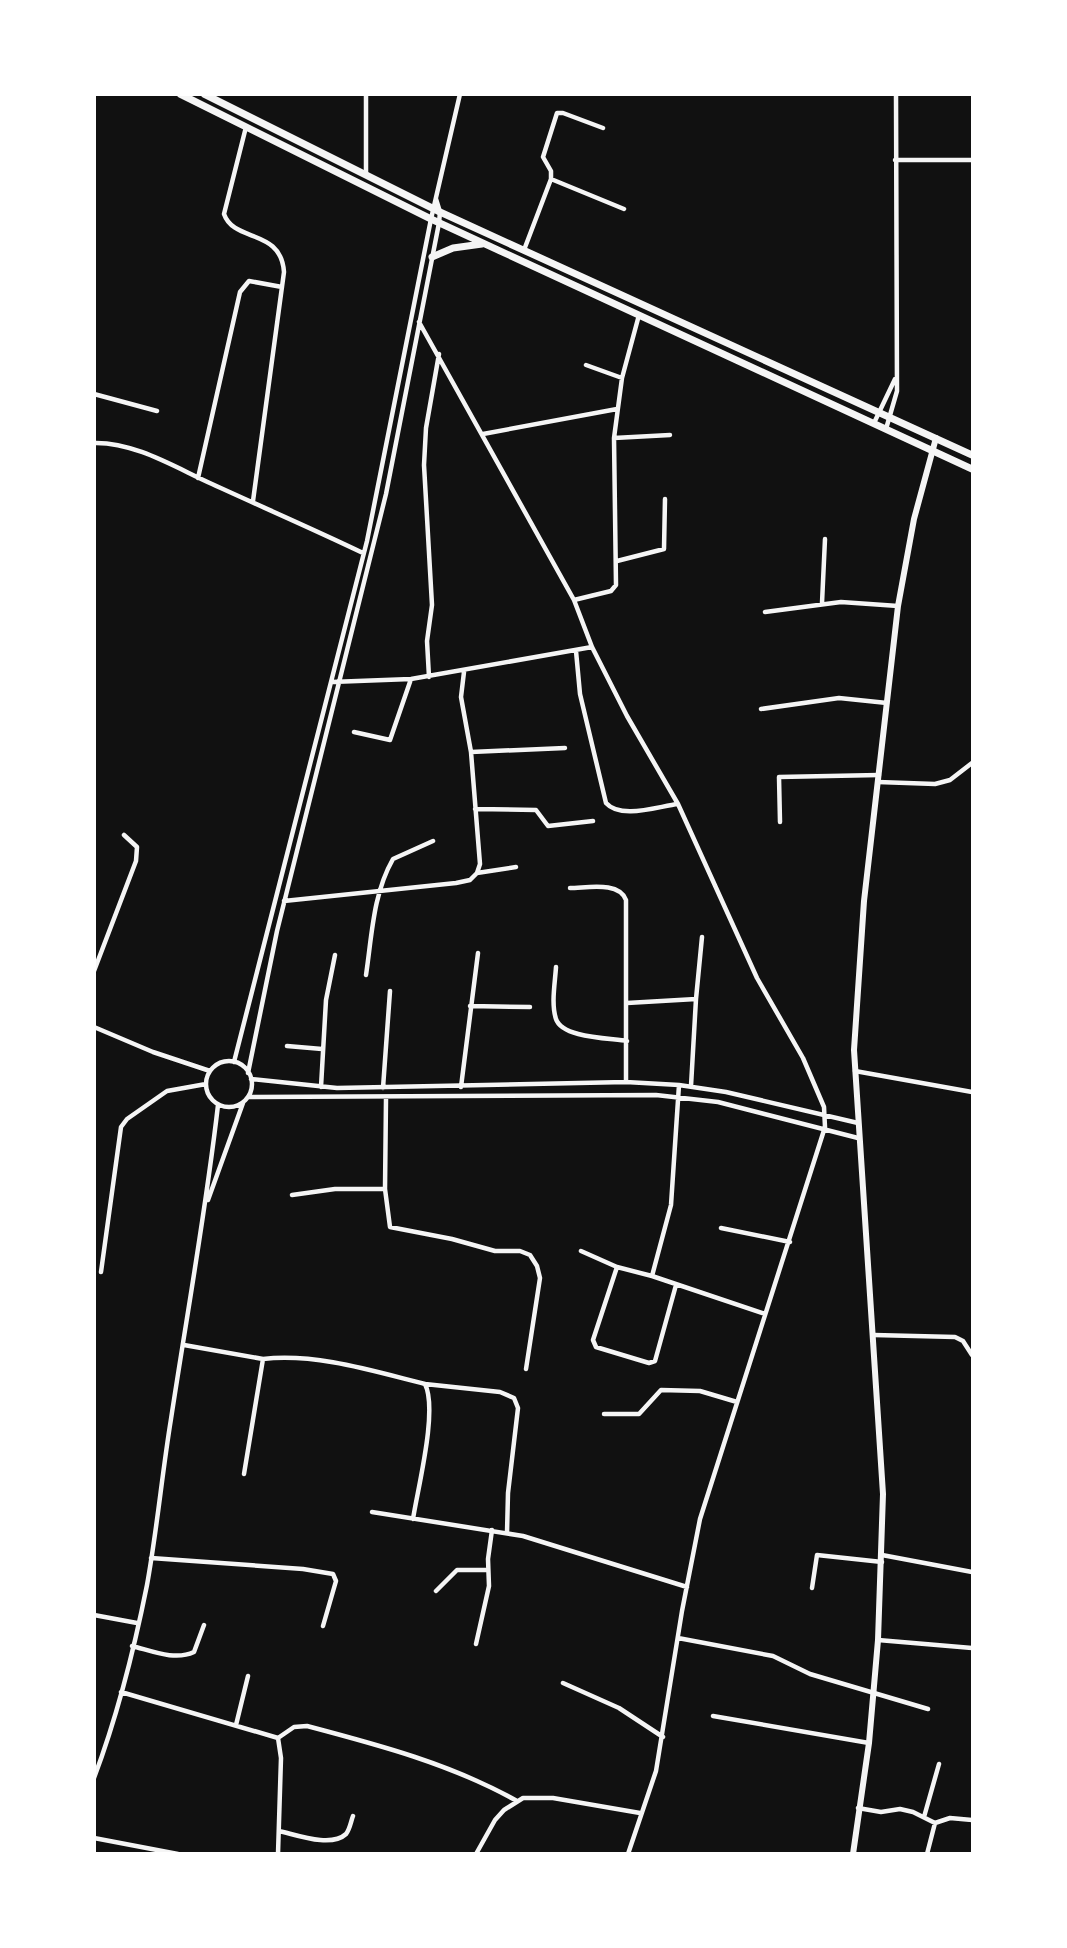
<svg xmlns="http://www.w3.org/2000/svg" width="1067" height="1948" font-family="Figtree,sans-serif">
<rect width="100%" height="100%" fill="#111"/>
<g fill="none" stroke-linecap="round" stroke-linejoin="round">
<path stroke="#f5f5f5" stroke-width="4.5" d="M 366,94 L 366,175
M 246,127 L 224,214 C 234,243 281,228 284,272 L 253,501
M 895,160 L 972,160
M 551,179 L 624,209
M 524,250 L 551,179 L 551,171 L 543,157 L 557,113 L 563,113 L 603,128
M 419,322 L 574,600 L 592,647 L 627,716 L 678,804 L 757,978 L 803,1058 L 824,1107 L 825,1127 L 700,1519 L 682,1611 L 656,1771 L 628,1854
M 586,365 L 622,378
M 94,394 L 157,411
M 874,423 L 895,379
M 886,429 L 897,391 L 896,94
M 483,434 L 617,409
M 614,438 L 670,435
M 94,443 C 135,442 176,468 212,484 C 262,507 313,529 363,553
M 198,478 L 240,292 L 249,281 L 282,287
M 617,561 L 664,549 L 665,499
M 574,600 L 611,591 L 616,585 L 614,438 L 622,378 L 639,315
M 822,603 L 825,539
M 765,612 L 841,602 L 898,606
M 576,651 L 580,694 L 606,803 C 621,820 659,806 678,804
M 429,677 L 427,641 L 432,605 L 424,465 L 426,428 L 439,354
M 331,682 L 411,679 L 592,647
M 761,709 L 839,698 L 887,703
M 354,732 L 390,740 L 411,679
M 471,752 L 565,748
M 878,782 L 935,784 L 950,780 L 972,763
M 475,809 L 536,810 L 548,826 L 593,821
M 780,822 L 779,777 L 879,775
M 477,873 L 516,867
M 570,888 C 587,888 619,881 626,900 L 626,1082
M 284,901 L 456,883 L 470,880 L 477,873 L 480,864 L 471,752 L 461,697 L 464,672
M 556,967 C 555,983 551,1004 556,1019 C 562,1038 610,1038 627,1041
M 94,971 L 136,861 L 137,847 L 124,835
M 366,975 C 372,935 373,894 393,859 L 433,841
M 696,999 L 702,937
M 627,1003 L 696,999 L 691,1086
M 470,1006 L 530,1007
M 94,1027 L 153,1052 L 210,1071
M 287,1046 L 322,1049
M206 1084a23 23 0 1 1 46 0a23 23 0 1 1-46 0Z
M 234,1062 L 367,541 L 431,219 L 460,94
M 855,1071 L 972,1092
M 248,1073 L 277,931 L 386,494 L 439,223 L 440,212 L 436,199
M 251,1079 L 337,1088 L 626,1082 L 679,1085 L 726,1092 L 858,1123
M 679,1085 L 671,1205 L 652,1276 L 765,1314
M 321,1087 L 326,1000 L 335,955
M 461,1087 L 478,953
M 383,1088 L 390,991
M 248,1097 L 656,1095 L 718,1102 L 858,1138
M 385,1189 L 390,1227 L 452,1239 L 495,1251 L 520,1251 L 530,1255 L 537,1266 L 540,1278 L 526,1369
M 292,1195 L 335,1189 L 385,1189 L 386,1099
M 208,1200 L 243,1103
M 721,1228 L 790,1242
M 581,1251 L 617,1267
M 101,1272 L 121,1127 L 127,1119 L 167,1091 L 206,1084
M 652,1276 L 617,1267 L 593,1340 L 596,1347 L 649,1363 L 655,1361 L 676,1285
M 874,1335 L 955,1337 L 963,1341 L 972,1355
M 184,1345 L 263,1359 L 244,1474
M 263,1359 C 316,1353 373,1371 425,1384 C 438,1410 418,1487 413,1519
M 425,1384 L 500,1392 L 514,1398 L 518,1408 L 508,1493 L 507,1533
M 604,1414 L 639,1414 L 661,1390 L 700,1391 L 737,1402
M 372,1512 L 523,1536 L 687,1587
M 882,1555 L 972,1572
M 151,1558 L 303,1569 L 333,1574 L 336,1581 L 323,1626
M 812,1588 L 817,1555 L 882,1562
M 436,1591 L 457,1570 L 488,1570
M 94,1615 L 137,1623
M 678,1638 L 773,1656 L 810,1674 L 928,1709
M 878,1640 L 972,1648
M 476,1644 L 489,1586 L 488,1559 L 492,1530
M 132,1646 C 152,1651 175,1661 194,1652 L 204,1625
M 563,1683 L 619,1708 L 663,1737
M 121,1692 L 278,1738 L 281,1758 L 278,1854
M 713,1716 L 869,1743
M 236,1725 L 248,1676
M 278,1738 L 294,1727 L 307,1726 C 379,1745 451,1764 517,1801
M 94,1778 C 117,1717 134,1650 147,1585 C 157,1530 162,1474 171,1419 C 187,1314 206,1210 218,1105
M 858,1808 L 881,1812 L 900,1809 L 913,1812 L 935,1823
M 924,1817 L 939,1764
M 279,1831 C 297,1835 331,1848 346,1834 C 350,1829 351,1821 353,1816
M 94,1838 L 178,1854
M 476,1854 L 495,1820 L 504,1810 L 523,1798 L 553,1798 L 640,1813
M 927,1854 L 935,1823 L 950,1818 L 972,1820"/>
<path stroke="#f5f5f5" stroke-width="6" d="M 853,1854 L 869,1743 L 878,1640 L 883,1494 L 854,1050 L 864,901 L 898,606 L 914,519 L 936,438"/>
<path stroke="#f5f5f5" stroke-width="7" d="M 180,94 L 431,219 L 972,469
M 204,94 L 440,212 L 972,455
M 432,257 L 453,248 L 482,244"/>
</g>
<rect width="1067" height="1948" fill="none" stroke="#ffffff" stroke-width="192"/>
</svg>
